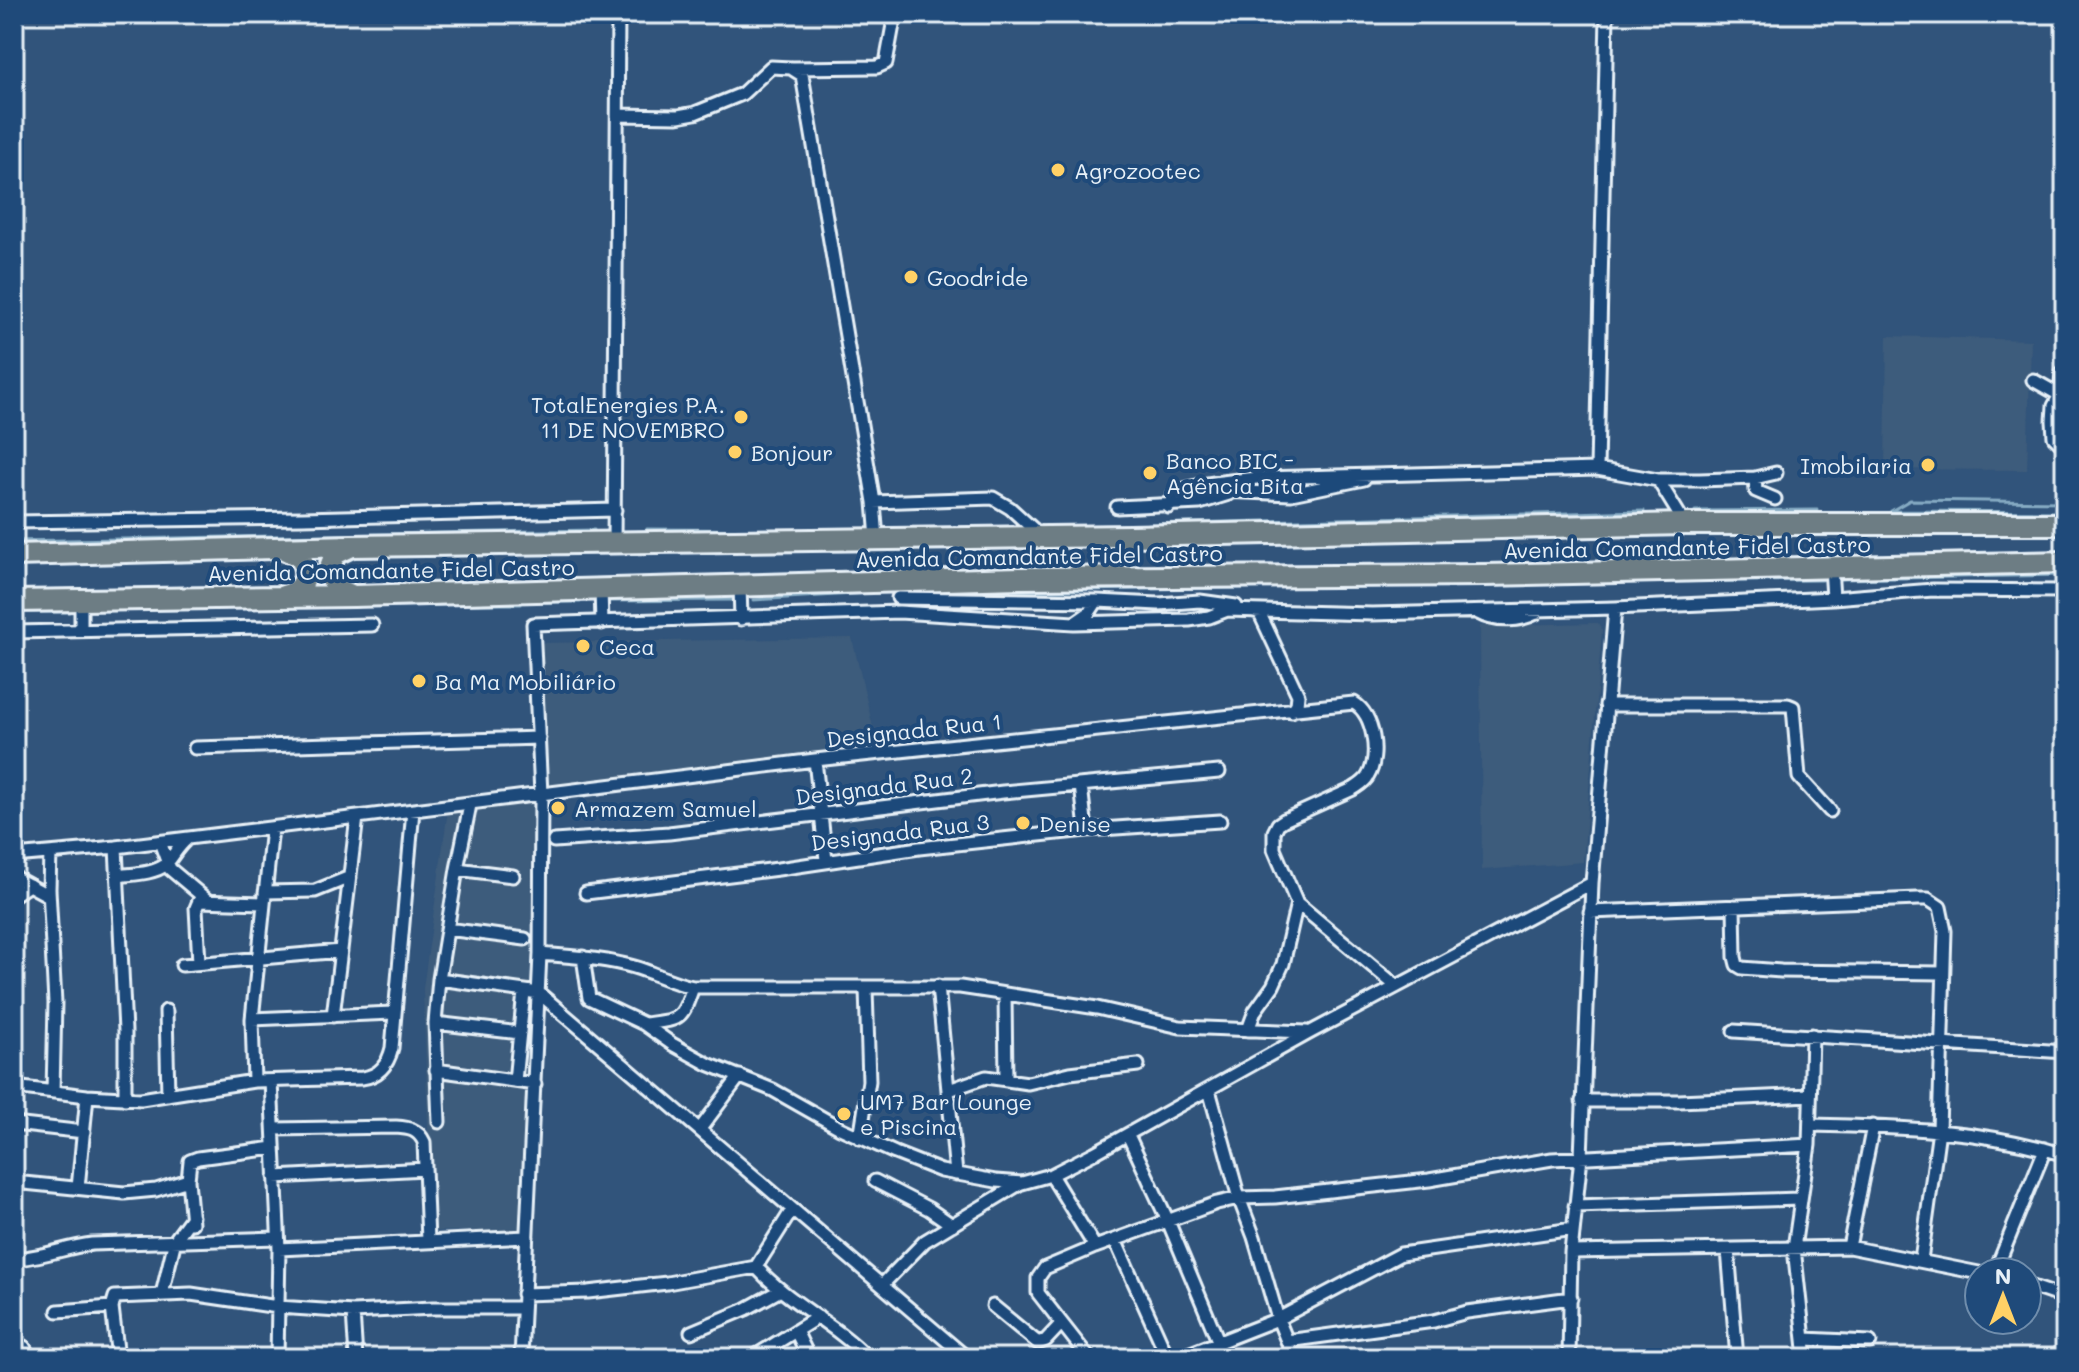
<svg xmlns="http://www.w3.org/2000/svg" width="2079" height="1372" font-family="Mali,sans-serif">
<rect width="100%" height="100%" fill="#31547b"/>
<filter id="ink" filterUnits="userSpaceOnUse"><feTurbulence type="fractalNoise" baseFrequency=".0125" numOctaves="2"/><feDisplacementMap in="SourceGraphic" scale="16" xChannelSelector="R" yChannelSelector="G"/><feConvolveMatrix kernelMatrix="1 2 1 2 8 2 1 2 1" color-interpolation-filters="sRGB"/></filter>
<g filter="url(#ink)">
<path fill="#3e5c7b" d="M 1887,336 L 2031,340 L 2027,470 L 1885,469 Z
M 1598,623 L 1602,630 L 1583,862 L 1482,870 L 1480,626 Z
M 852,638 L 878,749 L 545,788 L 541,643 Z
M 533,800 L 531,953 L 521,1227 L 519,1231 L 432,1231 L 423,989 L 448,810 Z"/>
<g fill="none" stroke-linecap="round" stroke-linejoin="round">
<path stroke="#86abc3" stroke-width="3" d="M 1695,511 L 1817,510
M 1891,511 L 1910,500 L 2065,502
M 1891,511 L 2065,512
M 1149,524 L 1644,511
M 1077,527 L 1089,526
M 647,529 L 841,530
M 14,541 L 594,530
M 1840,579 L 2065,575
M 1558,583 L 1822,580
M 908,592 L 1383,586
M 753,600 L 887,592
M 605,601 L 732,600
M 546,602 L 580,602
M 466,604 L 521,604
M 92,611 L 446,605
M 14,612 L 69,612"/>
<defs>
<path id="street" d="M 792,68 L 877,67 L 886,63 L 895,14
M 618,115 L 678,116 L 695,113 L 742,94 L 771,67 L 791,68 L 802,75 L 874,502 L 877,539
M 2065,370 L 2062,373 L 2060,395 L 2054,406 L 2053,421 L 2054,437 L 2060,443 L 2065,443
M 2033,380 L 2065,398
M 1597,469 L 1607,14
M 1755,478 L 1756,491 L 1775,499
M 1658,480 L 1685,524
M 1199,490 L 1291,494 L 1364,479
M 874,502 L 993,498 L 1010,508 L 1042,537
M 1117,507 L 1200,503 L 1229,494
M 1169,507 L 1175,492 C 1202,483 1229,481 1257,478 L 1597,469 L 1658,480 L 1700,480 L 1755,478 L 1776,473
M 14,522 L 303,518 L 615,510
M 614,543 L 618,14
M 1831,567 L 1833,598
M 740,585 L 741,619
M 601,589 L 602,623
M 898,598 L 1097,601
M 1253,611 L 1259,612 L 1298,695 L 1297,704 L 1292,711
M 1478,613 C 1496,623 1524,622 1541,610
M 1076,622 L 1089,613 L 1097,601 L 1159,604 L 1200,601 L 1236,606
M 81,630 L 81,600
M 14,632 L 372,625
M 1606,705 L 1788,705 L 1793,707 L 1799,777 L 1830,811
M 195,748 L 539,738
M 815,760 L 826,860
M 1081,785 L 1086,830
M 554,841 L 669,833 L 1003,792 L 1219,772
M 160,842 L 170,869 L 207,900
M 116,847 L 125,1031 L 125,1099
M 50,853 L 49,889 L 55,1003 L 53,1092
M 14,856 L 116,847 L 815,760 L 1354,703 C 1374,715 1380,756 1368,776 C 1365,782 1359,785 1353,789 L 1284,820 L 1278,824 L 1274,832 L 1274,849 L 1297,903 L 1283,964 L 1273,986 L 1255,1011 L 1248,1030
M 457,869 L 513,876
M 118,876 C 131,874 154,874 165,865 C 172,859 176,848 187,839
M 14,877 L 49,896
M 265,892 L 315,891 L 350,877
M 586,893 L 778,869 L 919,848 L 1086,830 L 1220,821
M 14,895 L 29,885
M 1297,903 L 1396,986
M 1734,906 L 1735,957 L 1737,965 L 1742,968 L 1781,971 L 1942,973
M 1590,912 L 1918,899 L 1928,899 L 1940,907 L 1945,931 L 1939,1130 L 1921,1260
M 447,929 L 525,939
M 540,954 C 572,957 603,958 634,967 C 655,973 672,983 693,987 L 960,987 L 1097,1008 L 1180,1027 L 1307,1032
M 583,957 L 589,998 L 644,1024 L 672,1044 L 708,1064 L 773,1090 L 840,1128 L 895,1153 L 941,1171 L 996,1181 L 1022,1183 L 1051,1175 L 1094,1153 L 1309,1033 L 1592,883
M 199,963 L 196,908 L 199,901 L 263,903
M 182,965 L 341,951
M 439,979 L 539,993 L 967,1358
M 938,986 L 956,1174
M 1005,994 L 1006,1080
M 166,1011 L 168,1095
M 333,1016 L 357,817
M 252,1019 L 393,1013
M 435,1023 L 520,1033
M 644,1024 C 680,1019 681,1022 693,987
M 1734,1031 L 2065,1052
M 436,1070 L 535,1084
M 254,1081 L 252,1019 L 272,828
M 271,1081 L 279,1249 L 277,1358
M 515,1081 L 524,992
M 14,1087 L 87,1096 L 141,1099 L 254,1081 L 362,1078 C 380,1076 388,1064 392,1048 L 413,810
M 949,1090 L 986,1077 L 1028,1083 L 1070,1073 L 1138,1065
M 1209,1090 L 1239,1198 L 1254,1237 L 1278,1319 L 1294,1358
M 1582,1101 L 1679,1101 L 1810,1095
M 439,1122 L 435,1023 L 439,979 L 457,869 L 470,805
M 14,1124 L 84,1132
M 1810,1125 C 1897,1127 1981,1129 2065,1155
M 274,1129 L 396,1127 C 409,1128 418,1129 424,1142 L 428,1241
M 700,1129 L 740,1076
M 1128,1135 L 1168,1221 L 1219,1343
M 860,1138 L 869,1081 L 866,989
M 1051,1175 L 1095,1247
M 275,1177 L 425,1169
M 188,1180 L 192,1223
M 875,1181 L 929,1209 L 952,1225
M 14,1182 L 124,1193 L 156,1190 L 188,1180 L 190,1161 L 198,1158 L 274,1148
M 78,1188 L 87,1096
M 1575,1206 L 1799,1199
M 1115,1240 L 1168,1358
M 1849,1247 L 1873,1126
M 279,1249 L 527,1237
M 1728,1250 L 1737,1358
M 1571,1252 L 1849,1247 L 1979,1273
M 14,1259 C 41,1258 66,1247 92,1244 L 278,1238
M 756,1267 L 792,1210
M 1995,1272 L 2045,1149
M 882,1285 L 925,1241 L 1021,1183
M 2027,1285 L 2065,1298
M 162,1294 L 175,1240 L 192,1217
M 523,1294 L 588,1292 L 667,1283 L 756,1267 C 789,1303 834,1323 868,1358
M 993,1306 L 1038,1343 L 1046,1340 L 1061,1324
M 112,1307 L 115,1297 L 191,1294 L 278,1307 L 353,1312 L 433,1308 L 522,1308
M 58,1311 L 112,1307 L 118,1358
M 353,1312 L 356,1358
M 796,1331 L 809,1358
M 691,1332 L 746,1309 L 779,1291
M 1805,1339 L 1870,1342
M 1287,1341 L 1434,1321 L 1467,1312 L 1571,1298
M 14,1344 L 24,1347 L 30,1358
M 521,1358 L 540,954 L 541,794 L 533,624 L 899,612 L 1074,623 L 1189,620 L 1209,617 L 1227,610 L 1372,614 L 1615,608 L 1833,598 L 1933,590 L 2065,591
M 752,1358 L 818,1317
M 1089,1358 L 1038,1293 L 1038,1278 L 1045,1268 L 1095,1247 L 1217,1203 L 1239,1198 L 1275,1197 L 1429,1180 L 1552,1159 L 1809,1145
M 1178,1358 L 1278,1319 L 1401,1254 L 1573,1229
M 1569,1358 L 1571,1252 L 1581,1157 L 1592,883 L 1615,608
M 1806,1358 L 1794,1248 L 1809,1145 L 1812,1035"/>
<path id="highway" d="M 352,546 L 335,554 L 328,572 L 336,588 L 353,596
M 14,555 L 352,546 L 1130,536 L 1685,524 L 2065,524
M 283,596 C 304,592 311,575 300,557 L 284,549
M 14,601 L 354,596 L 1020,578 L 1485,575 L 2065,562"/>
</defs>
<use href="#street" stroke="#e8f1f8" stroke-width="17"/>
<use href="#highway" stroke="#e8f1f8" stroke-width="26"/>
<use href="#street" stroke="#1f4a7a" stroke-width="11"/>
<use href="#highway" stroke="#6d7d84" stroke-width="20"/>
</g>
</g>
<g fill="#ffd166" stroke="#1f4a7a" stroke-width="3">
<circle cx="1058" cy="170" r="8"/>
<circle cx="911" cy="277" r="8"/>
<circle cx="741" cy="417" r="8"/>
<circle cx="735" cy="452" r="8"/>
<circle cx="1928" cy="465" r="8"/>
<circle cx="1150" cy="473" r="8"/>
<circle cx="583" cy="646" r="8"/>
<circle cx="419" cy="681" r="8"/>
<circle cx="558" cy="808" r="8"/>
<circle cx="1023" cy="823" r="8"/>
<circle cx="844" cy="1114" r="8"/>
</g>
<g text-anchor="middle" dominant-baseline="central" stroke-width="8" stroke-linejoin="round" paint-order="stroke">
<g font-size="22" fill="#e8f1f8" stroke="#1f4a7a" text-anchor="start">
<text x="1074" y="170">Agrozootec</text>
<text x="927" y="277">Goodride</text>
<text x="725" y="404" text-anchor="end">TotalEnergies P.A.<tspan x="725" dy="25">11 DE NOVEMBRO</tspan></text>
<text x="751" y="452">Bonjour</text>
<text x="1166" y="460">Banco BIC -<tspan x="1166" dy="25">Agência Bita</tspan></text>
<text x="1912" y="465" text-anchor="end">Imobilaria</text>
<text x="599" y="646">Ceca</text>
<text x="435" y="681">Ba Ma Mobiliário</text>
<text x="574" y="808">Armazem Samuel</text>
<text x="1039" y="823">Denise</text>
<text x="860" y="1101">UM7 Bar Lounge<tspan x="860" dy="25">e Piscina</tspan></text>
</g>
<g font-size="22" fill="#e8f1f8" stroke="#1f4a7a">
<text transform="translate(1687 547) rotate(-1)">Avenida Comandante Fidel Castro</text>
<text transform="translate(1039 556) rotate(-1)">Avenida Comandante Fidel Castro</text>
<text transform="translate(391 570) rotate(-1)">Avenida Comandante Fidel Castro</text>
<text transform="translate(914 730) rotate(-6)">Designada Rua 1</text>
<text transform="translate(884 786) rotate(-7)">Designada Rua 2</text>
<text transform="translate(900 832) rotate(-7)">Designada Rua 3</text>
</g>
</g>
<rect width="2079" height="1372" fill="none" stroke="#1f4a7a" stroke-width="48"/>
<rect x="24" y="24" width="2031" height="1324" fill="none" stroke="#e8f1f8" stroke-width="3" filter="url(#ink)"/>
<g transform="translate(2003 1296)"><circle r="38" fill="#1f4a7a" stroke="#6f8dac" stroke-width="2"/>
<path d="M0-6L14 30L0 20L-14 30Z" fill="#ffd166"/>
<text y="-12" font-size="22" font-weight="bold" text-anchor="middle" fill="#e8f1f8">N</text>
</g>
</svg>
